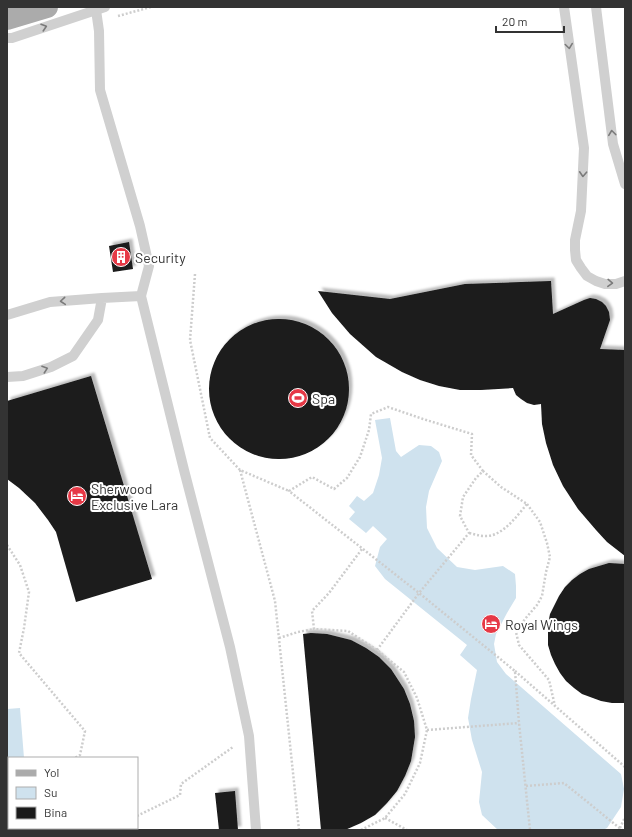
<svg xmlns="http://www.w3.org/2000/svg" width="632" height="837" font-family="Barlow,sans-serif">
<defs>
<filter id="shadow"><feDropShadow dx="3.5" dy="-3.5" stdDeviation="1" flood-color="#0004"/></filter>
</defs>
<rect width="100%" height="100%" fill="#fff"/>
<path fill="#cfe2ee" d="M 390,418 L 396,451 L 401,457 L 419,445 L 431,446 L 439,452 L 442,461 L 429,491 L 426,507 L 427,528 L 437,548 L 457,567 L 475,570 L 503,566 L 515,574 L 516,586 L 516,598 L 507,613 L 496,634 L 494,644 L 497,662 L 506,674 L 621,774 L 624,789 L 621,807 L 607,828 L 603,830 L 498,830 L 482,815 L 479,802 L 482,772 L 472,740 L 468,718 L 471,699 L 477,670 L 460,655 L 467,645 L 385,579 L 375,566 L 380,547 L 387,539 L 373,526 L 366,533 L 349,519 L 355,512 L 349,506 L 357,496 L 364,501 L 373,493 L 379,475 L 382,458 L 375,420 Z
M 20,708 L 24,758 L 9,758 L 9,828 L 17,828 L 17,830 L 7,830 L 7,709 Z"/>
<path fill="#1a1a1a" filter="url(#shadow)" d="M 129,242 L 133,269 L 113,272 L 109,246 Z
M 551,281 L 553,314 L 584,300 L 590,298 L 596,299 L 602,302 L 606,306 L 609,312 L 610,320 L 600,349 L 625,350 L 625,556 L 607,542 L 596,530 L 578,509 L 563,486 L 553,465 L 546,443 L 542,424 L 541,404 L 534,405 L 527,403 L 521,399 L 516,395 L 513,388 L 481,390 L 460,390 L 439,386 L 420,380 L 402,372 L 376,357 L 350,334 L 332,313 L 318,291 L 390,299 L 465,284 Z
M209 389a70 70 0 1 1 140 0a70 70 0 1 1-140 0Z
M 91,376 L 152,579 L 76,602 L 56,532 L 48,520 L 35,503 L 19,488 L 7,479 L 7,401 Z
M 609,563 L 625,564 L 625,703 L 612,703 L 601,701 L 582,694 L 574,688 L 566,681 L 560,673 L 555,664 L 551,655 L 548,645 L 548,624 L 550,614 L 559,596 L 565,587 L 572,580 L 580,574 L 589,569 Z
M 311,633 L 327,634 L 351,640 L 366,648 L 379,657 L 391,669 L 404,689 L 410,704 L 414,721 L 415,737 L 411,761 L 405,776 L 397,791 L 387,803 L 375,815 L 361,823 L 345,830 L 321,830 L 303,634 Z
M 235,791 L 238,830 L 219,830 L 215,793 Z"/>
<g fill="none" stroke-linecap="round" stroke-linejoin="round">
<path stroke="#cdcdcd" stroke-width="2.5" stroke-dasharray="2 2" stroke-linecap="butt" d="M 118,16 L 151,7
M 195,274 L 190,340 L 210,438 L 240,470 L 289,491
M 240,470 L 275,601 L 299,830
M 483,471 L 471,455 L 472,434 L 423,419 L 388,407 L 371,414 L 369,430 L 360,457 L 347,478 L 334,489 L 312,477 L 289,491 L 419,593 L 515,671 L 519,723 L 530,830
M 527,504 L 540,522 L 547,543 L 550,557 L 546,572 L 542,596 L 537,605 L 525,619 L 516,632 L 519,645 L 549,680 L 555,706
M 7,545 L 20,565 L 29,592 L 24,628 L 19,653 L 85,731 L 80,755 L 75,758
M 279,638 L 298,632 L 314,629
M 377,650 L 419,593 L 469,533 L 460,516 L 463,497 L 476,478 L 483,471 L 501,487 L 527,504 C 517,516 502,537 485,536 C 479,536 474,534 469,533
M 515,671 L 625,767
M 427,730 L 519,723
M 526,786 L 564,783 L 622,830
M 137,816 L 180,795 L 181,784 L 233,747
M 385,818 L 407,830
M 82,828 L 82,830
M 620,828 L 625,817
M 109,830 L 113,828
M 361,830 L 385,818 L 405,794 L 420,763 L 427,730 L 417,698 L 404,672 L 377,650 L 348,631 L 314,629 L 312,611 L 329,593 L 362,549"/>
<path stroke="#d0d0d0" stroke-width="10" d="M 564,7 L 584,148 L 581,211 L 575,240 L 575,250 L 576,260 L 581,268 L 587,276 L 596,281 L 605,284 L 616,284 L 625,281
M 596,7 L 613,144 L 625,184
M 96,10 L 99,31 L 100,90 L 140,226 L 149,266 L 141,296 L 184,470 L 230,647 L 249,736 L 256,830
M 7,38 L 12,38 L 105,7
M 7,315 L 50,302 L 102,298 L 141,296
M 7,377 L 23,376 L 51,367 L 73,356 L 98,320 L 102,298"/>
<path stroke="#ababab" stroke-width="22" d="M 7,19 L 47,7"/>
</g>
<defs><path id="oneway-chevron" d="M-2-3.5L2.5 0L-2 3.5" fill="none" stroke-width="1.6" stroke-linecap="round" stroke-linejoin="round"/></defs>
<g stroke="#7a7a7a">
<use href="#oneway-chevron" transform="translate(44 27) rotate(-18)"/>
<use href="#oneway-chevron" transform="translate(569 46) rotate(82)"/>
<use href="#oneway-chevron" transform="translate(612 133) rotate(-97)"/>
<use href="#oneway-chevron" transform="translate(583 174) rotate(93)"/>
<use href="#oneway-chevron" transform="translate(610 283) rotate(2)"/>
<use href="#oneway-chevron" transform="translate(63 301) rotate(175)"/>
<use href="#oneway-chevron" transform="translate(45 369) rotate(-19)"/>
</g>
<defs>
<symbol id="building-disc" viewBox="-11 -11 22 22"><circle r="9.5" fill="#e63946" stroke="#fff"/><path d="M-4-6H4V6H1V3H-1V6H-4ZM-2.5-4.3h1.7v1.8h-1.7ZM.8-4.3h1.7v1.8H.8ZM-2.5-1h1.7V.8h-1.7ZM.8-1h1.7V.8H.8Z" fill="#fff"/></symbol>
<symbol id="stadium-disc" viewBox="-11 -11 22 22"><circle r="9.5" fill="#e63946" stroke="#fff"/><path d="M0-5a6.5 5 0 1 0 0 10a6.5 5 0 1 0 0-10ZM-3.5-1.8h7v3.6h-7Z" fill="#fff"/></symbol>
<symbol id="hotel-disc" viewBox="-11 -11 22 22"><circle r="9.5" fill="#e63946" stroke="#fff"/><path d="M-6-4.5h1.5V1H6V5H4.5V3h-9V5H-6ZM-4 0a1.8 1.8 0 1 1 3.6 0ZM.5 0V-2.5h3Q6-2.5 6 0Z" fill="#fff"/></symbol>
</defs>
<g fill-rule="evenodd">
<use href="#building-disc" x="110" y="246" width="22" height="22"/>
<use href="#stadium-disc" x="287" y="387" width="22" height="22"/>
<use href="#hotel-disc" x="66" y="485" width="22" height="22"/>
<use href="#hotel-disc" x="480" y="613" width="22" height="22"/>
</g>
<g text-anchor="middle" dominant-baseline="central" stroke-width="4" stroke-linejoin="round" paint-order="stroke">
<g font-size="14" fill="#333" stroke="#fff" text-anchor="start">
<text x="135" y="257">Security</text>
<text x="312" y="398">Spa</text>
<text x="91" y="488">Sherwood<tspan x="91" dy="16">Exclusive Lara</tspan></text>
<text x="505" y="624">Royal Wings</text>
</g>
</g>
<rect width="632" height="837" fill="none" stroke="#333333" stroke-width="16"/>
<rect x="8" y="757" width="130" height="72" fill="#ffffff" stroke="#adadad"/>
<rect x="16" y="770" width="20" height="6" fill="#ababab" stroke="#adadad"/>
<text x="44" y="777" font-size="12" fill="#333333">Yol</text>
<rect x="16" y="787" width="20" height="12" fill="#cfe2ee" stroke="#adadad"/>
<text x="44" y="797" font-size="12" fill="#333333">Su</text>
<rect x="16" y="807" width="20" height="12" fill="#1a1a1a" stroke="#adadad"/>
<text x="44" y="817" font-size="12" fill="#333333">Bina</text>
<path d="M496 26v6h68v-6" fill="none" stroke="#333333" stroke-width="2"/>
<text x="502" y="26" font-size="12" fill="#333333" stroke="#ffffff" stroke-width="3" paint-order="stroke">20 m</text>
</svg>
